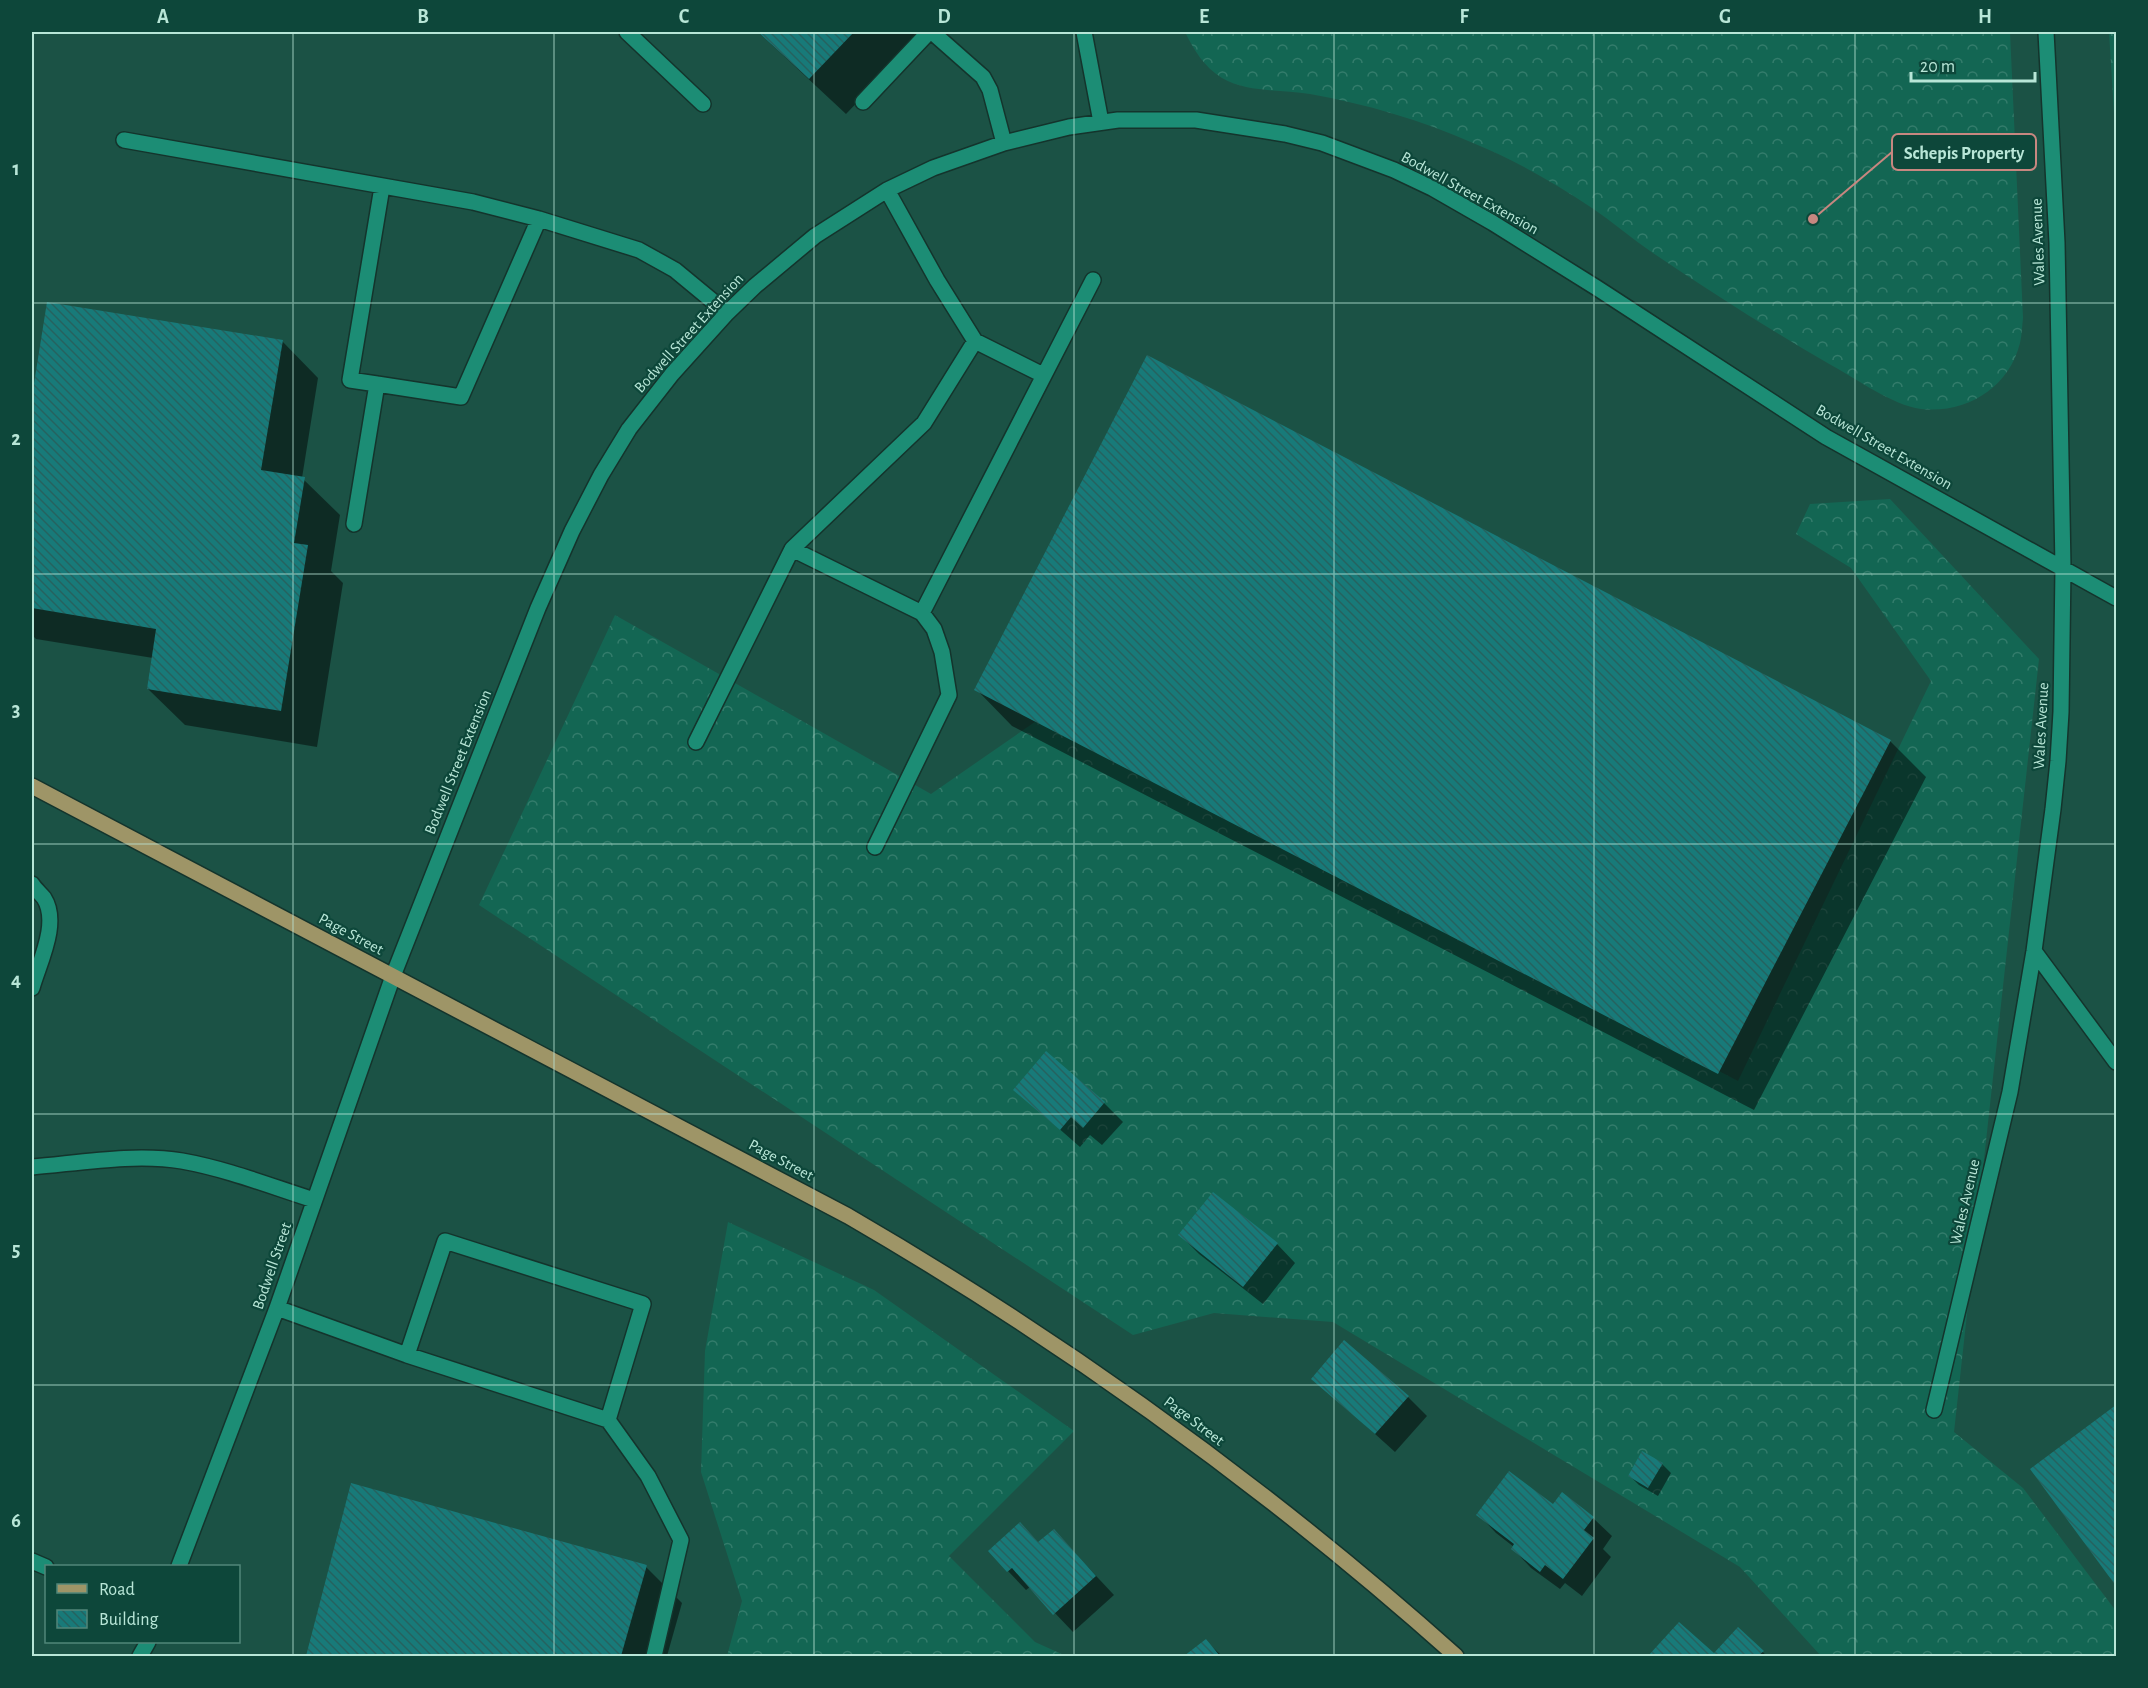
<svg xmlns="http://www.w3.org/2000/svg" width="2148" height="1688" font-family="'Alegreya Sans',sans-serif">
<defs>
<pattern id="forest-crowns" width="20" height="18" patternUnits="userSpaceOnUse" patternTransform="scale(1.5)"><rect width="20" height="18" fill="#136653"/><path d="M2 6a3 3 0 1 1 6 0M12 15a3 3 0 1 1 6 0" fill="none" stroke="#337c6b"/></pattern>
<pattern id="building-back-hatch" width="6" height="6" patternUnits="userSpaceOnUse" patternTransform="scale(1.5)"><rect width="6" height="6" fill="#187a79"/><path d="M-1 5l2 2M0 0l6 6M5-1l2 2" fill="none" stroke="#26625f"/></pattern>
</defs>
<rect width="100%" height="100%" fill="#1b5245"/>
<path fill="url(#forest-crowns)" d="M 1185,32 L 2010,32 L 2023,318 C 2022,326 2022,335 2020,343 C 2009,388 1966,414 1921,409 C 1892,405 1857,379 1831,365 C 1770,330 1711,292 1653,253 C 1632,239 1613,222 1592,208 C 1555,183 1515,160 1473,143 C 1421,120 1366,104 1310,94 C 1281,89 1248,93 1222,78 C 1204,67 1194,50 1185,32 Z
M 2109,32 L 2116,32 L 2116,146 Z
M 1890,499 L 2039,659 L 1954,1432 L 2023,1488 L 2116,1611 L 2116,1656 L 1821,1656 L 1740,1567 L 1333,1322 L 1214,1313 L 1133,1335 L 479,905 L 615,615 L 931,794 L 1042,717 L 1738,1081 L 1931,681 L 1851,568 L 1796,534 L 1810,504 Z
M 728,1222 L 874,1290 L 1074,1431 L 949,1556 L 1035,1642 L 1066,1656 L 727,1656 L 742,1601 L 701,1472 L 705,1351 Z"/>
<path fill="#0007" d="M 758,32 L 925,32 L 846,114 Z
M 48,303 L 282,341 L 318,378 L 302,478 L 340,515 L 331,571 L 343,583 L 317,747 L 185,725 L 148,689 L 153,658 L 36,639 L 32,635 L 32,405 Z
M 976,689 L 1890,741 L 1926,777 L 1754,1110 L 1012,726 Z
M 1046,1054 L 1104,1103 L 1123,1122 L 1102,1145 L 1090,1135 L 1080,1147 L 1015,1090 Z
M 1180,1235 L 1277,1244 L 1295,1263 L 1263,1304 L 1199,1254 Z
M 1313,1378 L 1408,1397 L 1427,1416 L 1395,1452 Z
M 2116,1407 L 2116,1584 L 2032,1469 Z
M 1643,1453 L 1662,1464 L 1671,1473 L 1658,1496 L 1639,1485 L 1630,1476 Z
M 352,1485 L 646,1567 L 682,1603 L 667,1656 L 307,1656 Z
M 1554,1506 L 1593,1518 L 1612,1536 L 1603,1549 L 1611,1557 L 1582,1596 L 1565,1583 L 1560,1589 L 1531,1568 L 1513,1549 L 1514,1547 L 1496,1533 L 1478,1514 Z
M 1054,1531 L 1114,1595 L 1073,1632 L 1030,1587 L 1026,1590 L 1008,1571 Z
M 1679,1624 L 1714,1656 L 1738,1629 L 1767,1656 L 1650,1656 Z
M 1206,1641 L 1222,1656 L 1186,1656 Z"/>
<path fill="url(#building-back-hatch)" d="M 758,32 L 854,32 L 809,79 Z
M 47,302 L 283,340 L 261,470 L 305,477 L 294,543 L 308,545 L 281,711 L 147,689 L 156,629 L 32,608 L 32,396 Z
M 1147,355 L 1891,740 L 1718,1074 L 974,690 Z
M 1046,1051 L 1105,1102 L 1083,1128 L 1071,1117 L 1060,1130 L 1013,1090 Z
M 1213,1192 L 1278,1243 L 1243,1287 L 1178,1235 Z
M 1344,1340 L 1409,1396 L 1375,1434 L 1311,1379 Z
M 2116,1405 L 2116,1586 L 2030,1469 Z
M 1642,1451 L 1663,1463 L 1648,1488 L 1628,1476 Z
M 1509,1471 L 1553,1504 L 1562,1492 L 1594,1517 L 1584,1530 L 1594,1538 L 1563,1579 L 1545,1565 L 1540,1572 L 1511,1549 L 1514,1544 L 1476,1515 Z
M 351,1483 L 647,1565 L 621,1656 L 306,1656 Z
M 1020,1522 L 1038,1542 L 1054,1529 L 1096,1576 L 1053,1615 L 1012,1568 L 1007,1572 L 988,1551 Z
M 1679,1622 L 1714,1653 L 1738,1627 L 1764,1651 L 1758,1656 L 1648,1656 Z
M 1206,1639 L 1220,1656 L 1184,1656 Z"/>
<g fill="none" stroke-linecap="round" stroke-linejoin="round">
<defs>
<path id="minor" d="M 627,32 L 703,104
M 932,32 L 983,77 L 990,90 L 1004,143
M 1084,32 L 1101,122
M 863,102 L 929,32
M 124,140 L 473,202 L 539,219 L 639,250 L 675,270 L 727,313
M 887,190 L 937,280 L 975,341 L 1043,375
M 377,384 L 461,397 L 539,219
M 354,524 L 377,384 L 350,380 L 382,187
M 792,549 L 924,423 L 975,341
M 696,742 L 792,549 L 922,613
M 875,847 L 949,695 L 942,652 L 934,629 L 922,613 L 1093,280
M 32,884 C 35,889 40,893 44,898 C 60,923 39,963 32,988
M 2034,951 L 2116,1062
M 32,1167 C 79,1163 135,1153 182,1161 C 227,1169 270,1186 314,1200
M 277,1308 L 407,1355 L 608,1420 L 648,1476 L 681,1540 L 654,1656
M 407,1355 L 445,1241 L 643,1304 L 608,1420
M 1934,1410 L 2010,1092 L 2034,951 L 2053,809 L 2058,761 L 2061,712 L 2063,568 L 2057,243 L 2046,32
M 32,1561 L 46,1567
M 179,1566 L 277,1308 L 393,976 L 538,608 L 572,531 L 601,475 L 629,429 L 672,374 L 727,313 L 755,286 L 815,236 L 887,190 L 933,168 L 1004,143 L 1069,127 L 1118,120 L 1196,120 L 1285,134 L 1322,143 L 1394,170 L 1432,188 L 1493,223 L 1597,288 L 1826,437 L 2116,598
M 140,1656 L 148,1642"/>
<path id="major" d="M 32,786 L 848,1216 C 1065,1342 1269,1489 1456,1656"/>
</defs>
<use href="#minor" stroke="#14342c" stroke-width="18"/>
<use href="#major" stroke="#14342c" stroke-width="18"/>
<use href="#minor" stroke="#1c8d75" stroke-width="15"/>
<use href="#major" stroke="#9e9567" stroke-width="15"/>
</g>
<path fill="none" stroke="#b8e6d7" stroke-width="1.5" stroke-opacity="0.55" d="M 293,32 L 293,1656M 554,32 L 554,1656M 814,32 L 814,1656M 1074,32 L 1074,1656M 1334,32 L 1334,1656M 1594,32 L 1594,1656M 1855,32 L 1855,1656M 32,303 L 2116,303M 32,574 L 2116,574M 32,844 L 2116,844M 32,1114 L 2116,1114M 32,1385 L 2116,1385"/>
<g text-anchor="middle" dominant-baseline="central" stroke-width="4.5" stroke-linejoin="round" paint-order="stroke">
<g font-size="16" fill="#b8e6d7" stroke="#0d473a">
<text transform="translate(1470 193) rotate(29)">Bodwell Street Extension</text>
<text transform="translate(2038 242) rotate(-92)">Wales Avenue</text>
<text transform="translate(689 333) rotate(-48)">Bodwell Street Extension</text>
<text transform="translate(1884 447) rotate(30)">Bodwell Street Extension</text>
<text transform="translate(2041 726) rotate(-87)">Wales Avenue</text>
<text transform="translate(458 762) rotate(-68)">Bodwell Street Extension</text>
<text transform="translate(351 934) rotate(28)">Page Street</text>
<text transform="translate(781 1160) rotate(28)">Page Street</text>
<text transform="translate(1965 1202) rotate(-77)">Wales Avenue</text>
<text transform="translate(272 1266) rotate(-71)">Bodwell Street</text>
<text transform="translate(1194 1421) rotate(37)">Page Street</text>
</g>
</g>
<path fill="none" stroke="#c78780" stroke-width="2" d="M1813 219L1892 152"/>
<circle fill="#c78780" stroke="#0d473a" stroke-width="2" cx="1813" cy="219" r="6"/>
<rect fill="#0d473a" stroke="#c78780" stroke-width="2" x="1892" y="134" width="144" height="36" rx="6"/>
<g font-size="18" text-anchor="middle" font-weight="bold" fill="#b8e6d7">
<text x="1964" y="159">Schepis Property</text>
</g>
<rect width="2148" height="1688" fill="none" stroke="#0d473a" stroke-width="66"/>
<rect x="45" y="1565" width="195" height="78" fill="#0d473a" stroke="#518779" stroke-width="1.5"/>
<rect x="57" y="1584" width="30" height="9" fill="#9e9567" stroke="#518779" stroke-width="1.5"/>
<text x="99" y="1595" font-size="18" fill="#b8e6d7">Road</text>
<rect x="57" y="1610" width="30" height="18" fill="url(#building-back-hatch)" stroke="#518779" stroke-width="1.5"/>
<text x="99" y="1625" font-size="18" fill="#b8e6d7">Building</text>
<path d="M1911 72v9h124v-9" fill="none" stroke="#b8e6d7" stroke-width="3"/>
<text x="1920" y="72" font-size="18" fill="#b8e6d7" stroke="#0d473a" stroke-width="4.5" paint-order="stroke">20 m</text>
<rect x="33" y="33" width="2082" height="1622" fill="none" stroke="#b8e6d7" stroke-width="2"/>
<g font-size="20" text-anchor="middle" font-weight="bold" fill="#b8e6d7">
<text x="163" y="23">A</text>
<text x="423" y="23">B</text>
<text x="684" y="23">C</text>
<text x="944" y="23">D</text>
<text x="1204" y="23">E</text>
<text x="1464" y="23">F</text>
<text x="1725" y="23">G</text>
<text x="1985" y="23">H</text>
<text x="16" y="175">1</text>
<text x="16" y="445">2</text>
<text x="16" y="716">3</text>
<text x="16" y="986">4</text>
<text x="16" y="1256">5</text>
<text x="16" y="1527">6</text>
</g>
</svg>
